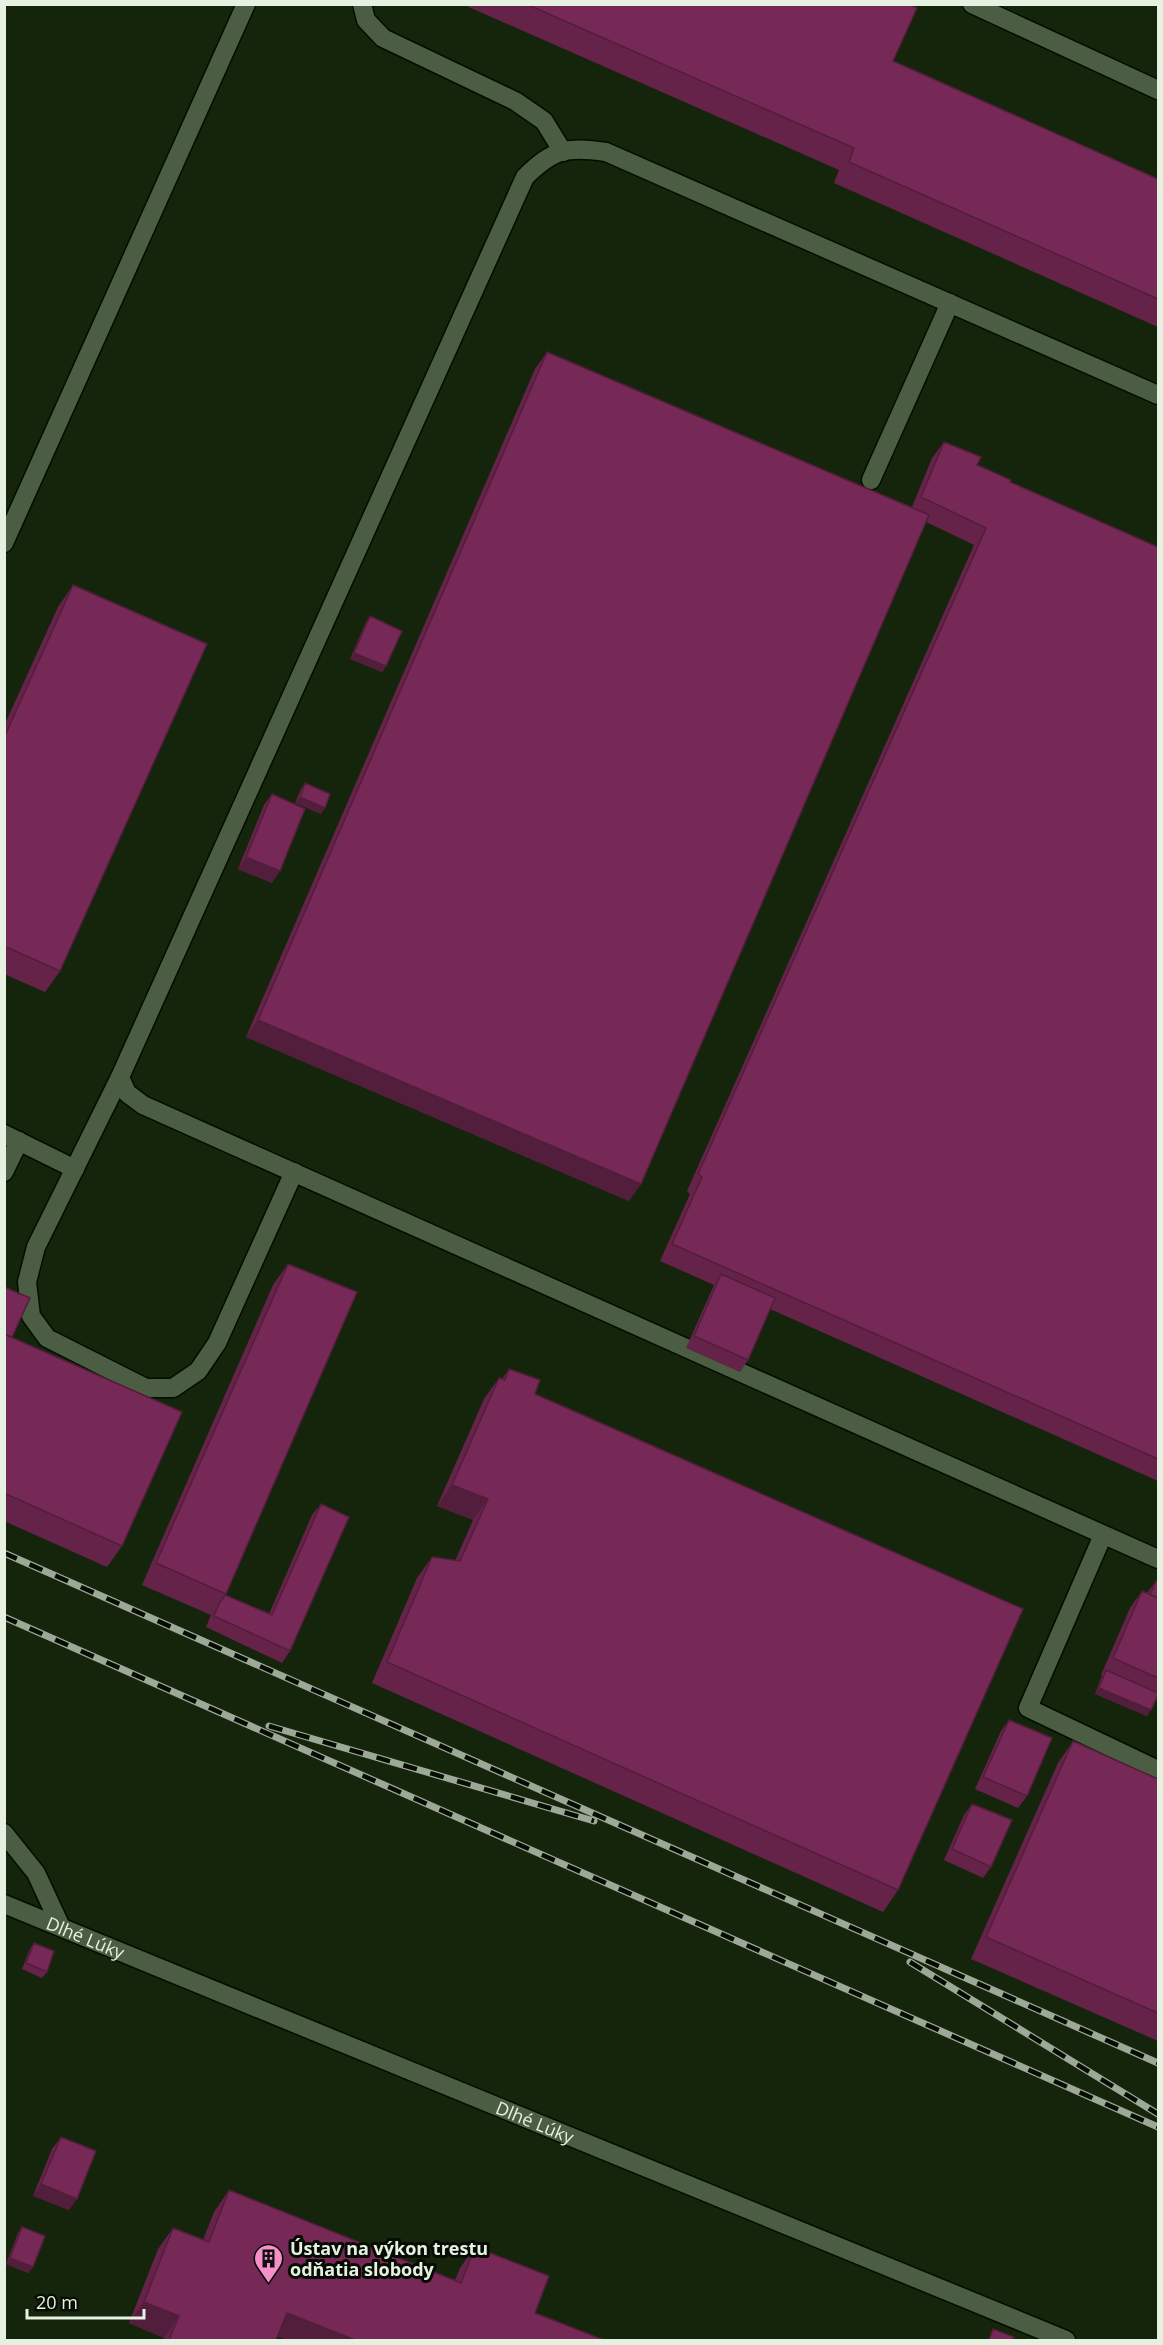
<svg xmlns="http://www.w3.org/2000/svg" width="1163" height="2345" font-family="'Open Sans',sans-serif">
<rect width="100%" height="100%" fill="#15250c"/>
<g fill="none" stroke-linecap="round" stroke-linejoin="round">
<defs>
<g id="minor">
<path d="M 362,4 L 366,20 L 383,38 L 515,101 L 544,121 L 563,152"/>
<path d="M 972,4 L 1158,90"/>
<path d="M 1158,395 L 606,152 C 566,146 554,149 525,177 L 120,1077 L 127,1093 L 143,1105 L 1158,1559"/>
<path d="M 871,480 L 950,303"/>
<path d="M 4,543 L 246,4"/>
<path d="M 120,1077 L 36,1247 L 27,1282 L 31,1316 L 47,1338 L 146,1388 L 173,1388 L 198,1371 L 217,1343 L 294,1172"/>
<path d="M 4,1134 L 75,1169"/>
<path d="M 4,1172 L 19,1141"/>
<path d="M 1103,1535 L 1028,1708 L 1158,1770"/>
<path d="M 4,1833 L 36,1873 L 61,1927"/>
<path id="s1" d="M 4,1904 L 1066,2340"/>
</g>
</defs>
<use href="#minor" stroke="#020e00" stroke-width="21"/>
<use href="#minor" stroke="#4b5d42" stroke-width="18"/>
<defs>
<path id="rail" d="M 4,1553 L 1158,2063
M 4,1617 L 1158,2127
M 269,1726 L 594,1821
M 910,1962 L 1158,2114"/>
</defs>
<use href="#rail" stroke="#9ca996" stroke-width="7"/>
<use href="#rail" stroke="#060c03" stroke-width="4.5" stroke-dasharray="14" stroke-linecap="butt"/>
</g>
<path fill="#65234a" d="M 462,4 L 908,4 L 893,61 L 1158,179 L 1158,327 L 834,183 L 839,170 Z
M 547,352 L 912,507 L 932,458 L 944,442 L 977,465 L 1010,482 L 1158,547 L 1158,1481 L 770,1309 L 748,1360 L 740,1372 L 686,1348 L 714,1285 L 660,1261 L 690,1194 L 687,1191 L 974,545 L 926,522 L 641,1184 L 629,1201 L 246,1037 L 535,369 Z
M 73,585 L 60,971 L 45,992 L 4,974 L 4,726 L 58,607 Z
M 370,616 L 386,666 L 382,672 L 350,659 L 366,622 Z
M 305,783 L 321,814 L 295,803 L 301,789 Z
M 272,794 L 272,883 L 238,869 L 264,805 Z
M 288,1264 L 357,1292 L 225,1595 L 269,1614 L 312,1515 L 321,1504 L 290,1651 L 282,1663 L 206,1627 L 211,1615 L 142,1585 L 273,1285 Z
M 4,1287 L 12,1337 L 122,1546 L 107,1567 L 4,1521 Z
M 509,1369 L 535,1394 L 898,1890 L 883,1912 L 372,1683 L 417,1578 L 432,1557 L 455,1561 L 473,1520 L 437,1506 L 484,1399 L 499,1378 L 502,1379 Z
M 1156,1581 L 1158,1582 L 1158,1700 L 1157,1699 L 1147,1716 L 1095,1694 L 1102,1676 L 1101,1675 L 1130,1608 L 1142,1591 L 1147,1593 Z
M 1009,1720 L 1027,1796 L 1018,1808 L 975,1789 L 1001,1731 Z
M 1073,1741 L 1158,1779 L 1158,2041 L 971,1959 L 1058,1763 Z
M 972,1804 L 991,1867 L 983,1878 L 944,1860 L 964,1815 Z
M 34,1943 L 47,1972 L 42,1978 L 22,1969 L 30,1949 Z
M 61,2137 L 69,2210 L 33,2196 L 52,2149 Z
M 229,2190 L 455,2280 L 460,2268 L 475,2247 L 549,2276 L 277,2337 L 276,2340 L 163,2340 L 164,2338 L 129,2323 L 158,2249 L 173,2228 L 203,2240 L 214,2212 Z
M 22,2227 L 33,2267 L 28,2273 L 6,2264 L 18,2233 Z"/>
<path fill="#531d3c" d="M 354,653 L 386,666 L 382,672 L 350,659 Z
M 300,797 L 325,808 L 321,814 L 295,803 Z
M 246,857 L 280,871 L 272,883 L 238,869 Z
M 258,1020 L 641,1184 L 629,1201 L 246,1037 Z
M 452,1485 L 488,1499 L 473,1520 L 437,1506 Z
M 1099,1688 L 1151,1710 L 1147,1716 L 1095,1694 Z
M 41,2184 L 77,2199 L 69,2210 L 33,2196 Z
M 10,2258 L 33,2267 L 28,2273 L 6,2264 Z
M 144,2302 L 179,2316 L 164,2338 L 129,2323 Z
M 287,2313 L 355,2340 L 287,2340 L 272,2335 Z"/>
<path fill="#762956" stroke="#531d3c" stroke-width="1.5" d="M 526,4 L 908,4 L 917,8 L 893,61 L 1158,179 L 1158,299 L 849,162 L 854,148 Z
M 547,352 L 929,515 L 641,1184 L 258,1020 Z
M 944,442 L 981,457 L 977,465 L 1011,480 L 1010,482 L 1158,547 L 1158,1459 L 672,1244 L 702,1177 L 698,1174 L 986,528 L 921,497 Z
M 73,585 L 207,644 L 60,971 L 4,946 L 4,738 Z
M 370,616 L 402,631 L 386,666 L 354,653 Z
M 305,783 L 330,794 L 325,808 L 300,797 Z
M 272,794 L 305,809 L 280,871 L 246,857 Z
M 288,1264 L 357,1292 L 226,1594 L 156,1563 Z
M 721,1274 L 775,1298 L 748,1360 L 694,1336 Z
M 4,1287 L 30,1298 L 12,1337 L 4,1334 Z
M 4,1334 L 182,1412 L 122,1546 L 4,1493 Z
M 509,1369 L 540,1380 L 535,1394 L 1023,1609 L 898,1890 L 387,1662 L 432,1557 L 460,1561 L 488,1499 L 452,1485 L 499,1378 L 505,1380 Z
M 321,1504 L 349,1517 L 290,1651 L 214,1616 L 219,1604 L 225,1595 L 272,1615 Z
M 1156,1581 L 1158,1582 L 1158,1598 L 1150,1595 Z
M 1142,1591 L 1158,1598 L 1158,1678 L 1113,1658 Z
M 1106,1670 L 1158,1693 L 1158,1695 L 1151,1710 L 1099,1688 Z
M 1009,1720 L 1052,1738 L 1027,1796 L 983,1777 Z
M 1073,1741 L 1158,1779 L 1158,2013 L 986,1937 Z
M 972,1804 L 1012,1820 L 991,1867 L 952,1849 Z
M 34,1943 L 54,1951 L 47,1972 L 26,1963 Z
M 61,2137 L 96,2151 L 77,2199 L 41,2184 Z
M 229,2190 L 461,2283 L 475,2247 L 549,2276 L 535,2313 L 604,2340 L 355,2340 L 287,2313 L 276,2340 L 169,2340 L 179,2316 L 144,2302 L 173,2228 L 209,2242 Z
M 22,2227 L 45,2236 L 33,2267 L 10,2258 Z
M 993,2329 L 1014,2337 L 1012,2340 L 989,2340 Z"/>
<defs>
<symbol id="building-pin" viewBox="-11 -11 22 30"><path d="M0 17L-7.5 6A9.5 9.5 0 1 1 7.5 6Z" fill="#f98fc9" stroke="#060c03"/><path d="M-4-6H4V6H1V3H-1V6H-4ZM-2.5-4.3h1.7v1.8h-1.7ZM.8-4.3h1.7v1.8H.8ZM-2.5-1h1.7V.8h-1.7ZM.8-1h1.7V.8H.8Z" fill="#111"/></symbol>
</defs>
<g fill-rule="evenodd">
<use href="#building-pin" x="252" y="2242" width="33" height="45"/>
</g>
<g text-anchor="middle" dominant-baseline="central" stroke-width="6" stroke-linejoin="round" paint-order="stroke">
<g font-size="18" fill="#e6f1e1" stroke="#060c03">
<text stroke="none"><textPath href="#s1" startOffset="88">Dlhé Lúky</textPath></text>
<text stroke="none"><textPath href="#s1" startOffset="574">Dlhé Lúky</textPath></text>
</g>
<g font-size="18" font-weight="bold" fill="#e6f1e1" stroke="#060c03" text-anchor="start">
<text x="290" y="2248">Ústav na výkon trestu<tspan x="290" dy="21">odňatia slobody</tspan></text>
</g>
</g>
<rect width="1163" height="2345" fill="none" stroke="#e6f1e1" stroke-width="12"/>
<path d="M27 2309v9h117v-9" fill="none" stroke="#e6f1e1" stroke-width="3"/>
<text x="36" y="2309" font-size="18" fill="#e6f1e1" stroke="#060c03" stroke-width="4.5" paint-order="stroke">20 m</text>
</svg>
